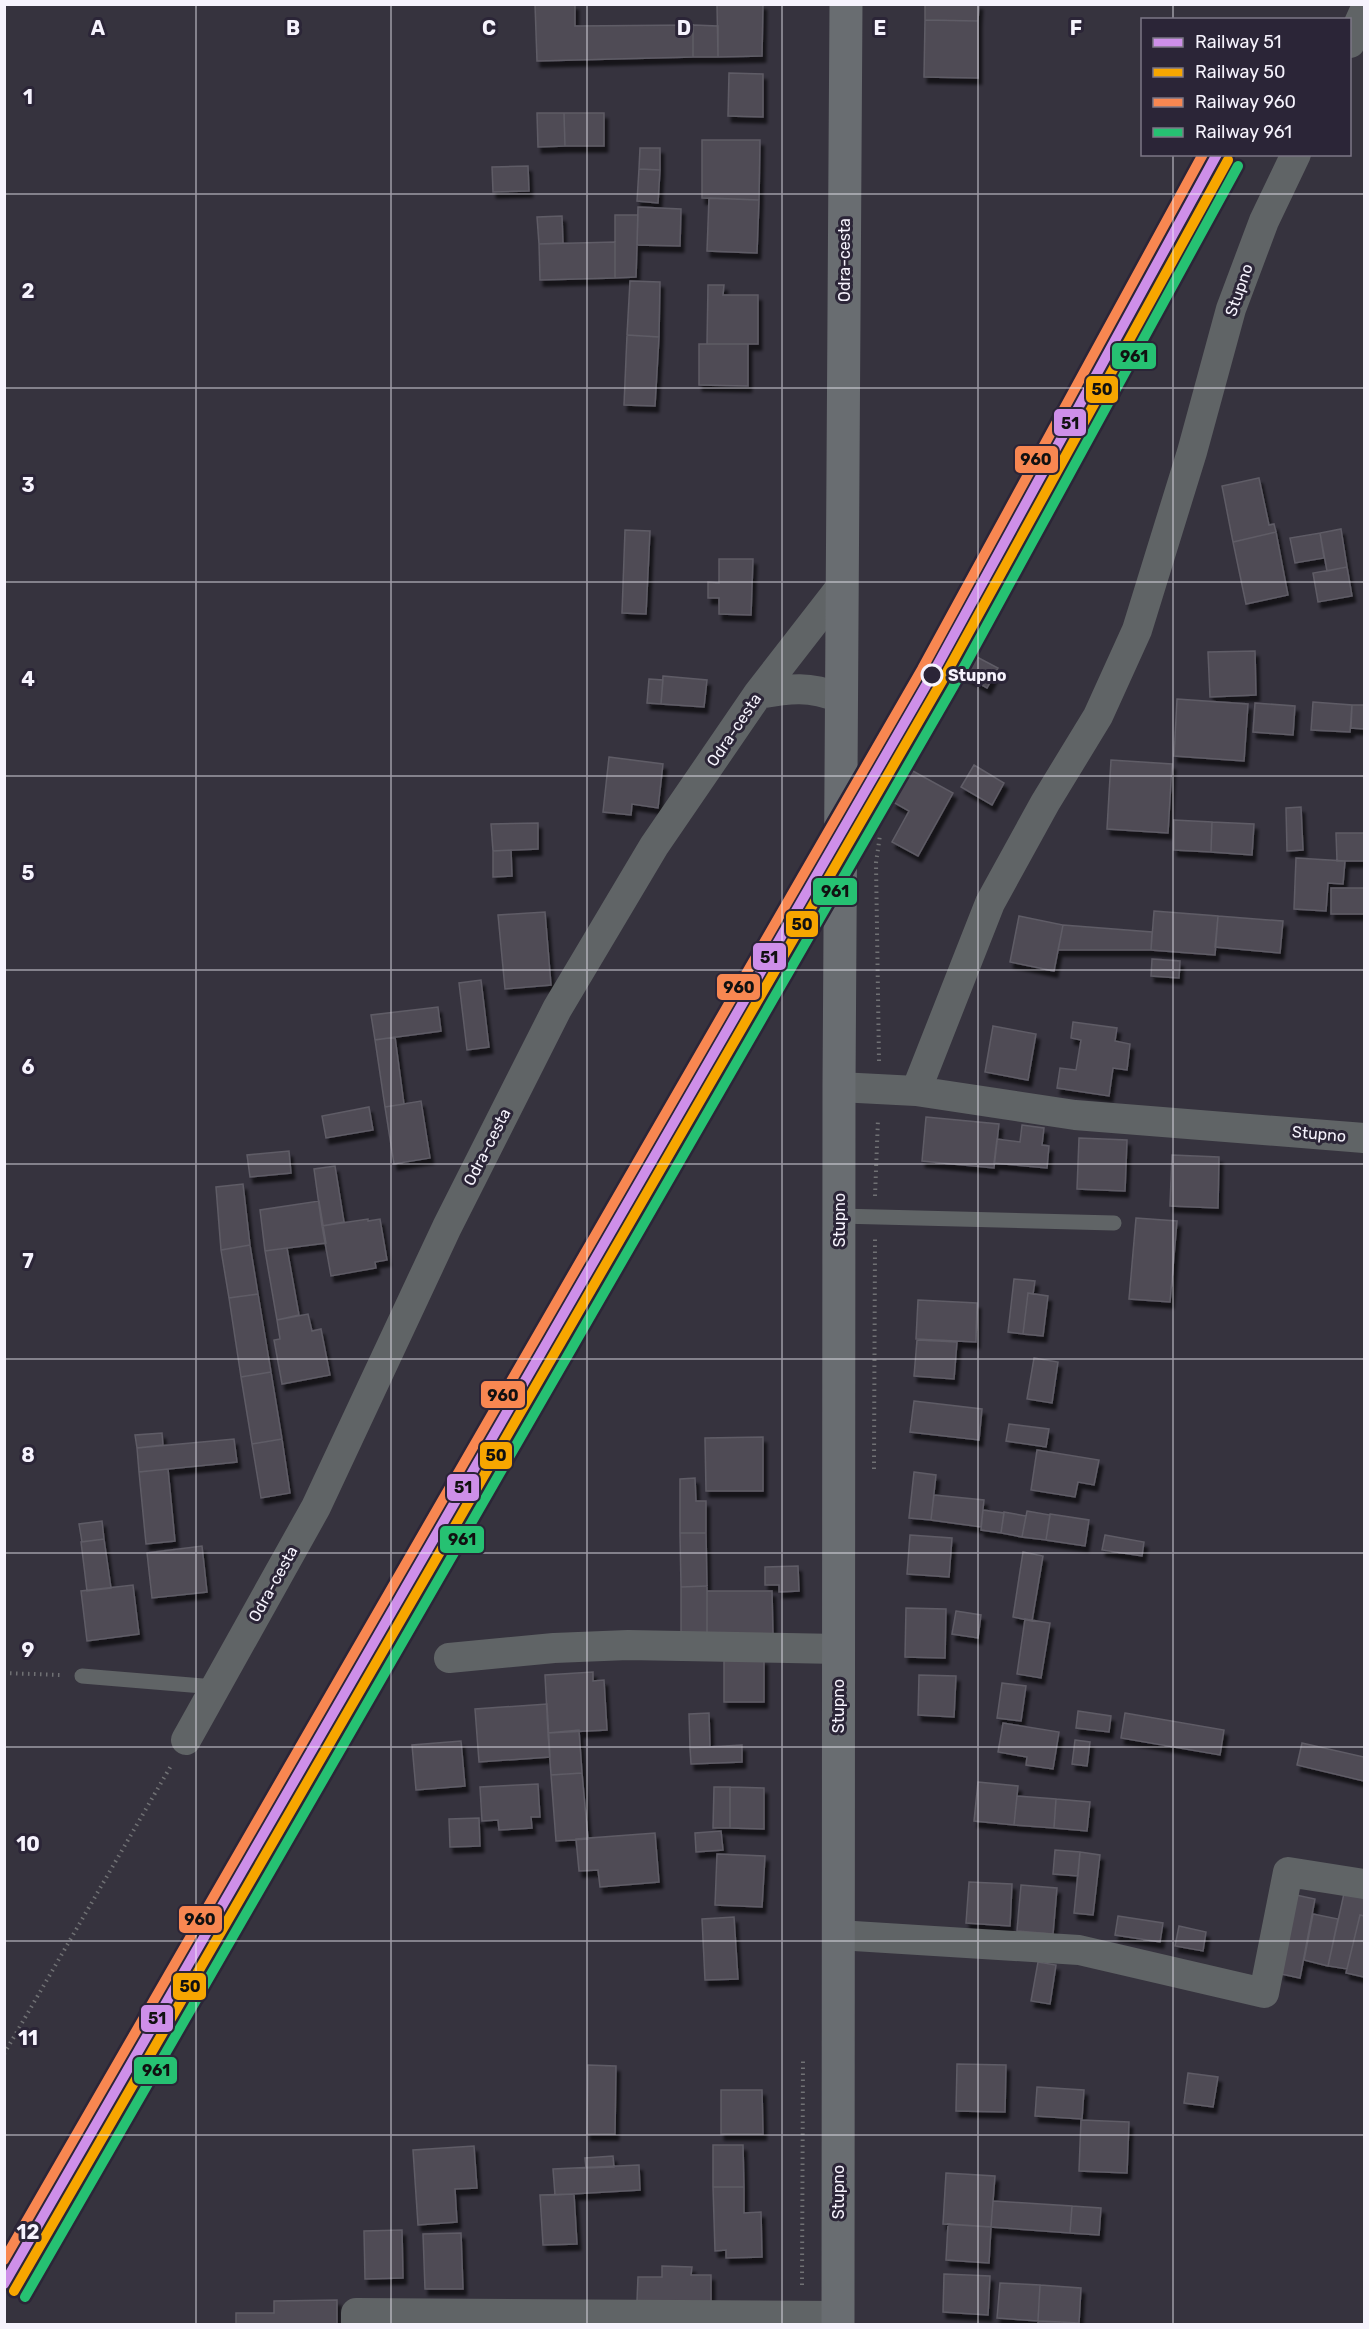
<svg xmlns="http://www.w3.org/2000/svg" width="1369" height="2329" font-family="Rubik,sans-serif">
<defs>
<filter id="shadow"><feDropShadow dx="3.5" dy="6" stdDeviation="1.5" flood-color="#0009"/></filter>
</defs>
<rect width="100%" height="100%" fill="#36333e"/>
<path fill="#4f4c55" stroke="#5f5c66" stroke-width="1.5" filter="url(#shadow)" d="M 535,4 L 575,4 L 575,26 L 693,25 L 693,57 L 537,61 Z
M 717,4 L 763,4 L 762,56 L 718,57 Z
M 925,4 L 979,4 L 978,21 L 925,20 Z
M 925,20 L 978,21 L 978,78 L 924,77 Z
M 693,25 L 718,26 L 718,57 L 693,57 Z
M 729,73 L 763,74 L 763,117 L 728,116 Z
M 537,113 L 564,113 L 565,146 L 538,147 Z
M 564,113 L 604,113 L 604,146 L 565,146 Z
M 702,140 L 760,140 L 759,200 L 702,198 Z
M 640,148 L 660,148 L 660,170 L 639,169 Z
M 528,166 L 529,191 L 493,192 L 492,167 Z
M 639,169 L 660,170 L 658,203 L 637,201 Z
M 709,198 L 759,200 L 757,253 L 707,251 Z
M 638,207 L 681,209 L 680,246 L 637,245 Z
M 615,215 L 638,215 L 636,277 L 615,278 Z
M 562,216 L 563,243 L 539,244 L 537,217 Z
M 615,242 L 615,278 L 540,280 L 539,244 Z
M 630,281 L 660,282 L 659,337 L 627,335 Z
M 708,285 L 724,285 L 723,295 L 758,295 L 758,344 L 707,344 Z
M 627,335 L 659,337 L 655,406 L 624,405 Z
M 699,344 L 748,344 L 748,386 L 699,385 Z
M 1259,478 L 1269,525 L 1274,524 L 1276,532 L 1233,542 L 1222,486 Z
M 1341,529 L 1347,567 L 1327,571 L 1320,533 Z
M 625,530 L 650,531 L 646,614 L 622,613 Z
M 1276,532 L 1288,595 L 1246,604 L 1233,542 Z
M 1320,533 L 1324,558 L 1295,563 L 1290,538 Z
M 719,559 L 753,559 L 751,615 L 719,614 L 719,598 L 708,598 L 708,582 L 719,583 Z
M 1347,567 L 1352,596 L 1318,602 L 1313,573 Z
M 1255,651 L 1256,695 L 1210,697 L 1208,652 Z
M 975,656 L 998,668 L 987,688 L 964,675 Z
M 663,676 L 707,680 L 704,707 L 661,704 Z
M 649,679 L 663,680 L 661,704 L 647,703 Z
M 1177,699 L 1248,704 L 1244,761 L 1174,756 Z
M 1313,702 L 1352,705 L 1350,732 L 1311,730 Z
M 1255,703 L 1295,706 L 1293,735 L 1253,732 Z
M 1352,705 L 1364,705 L 1364,729 L 1351,728 Z
M 609,757 L 663,764 L 658,808 L 632,804 L 631,815 L 603,812 Z
M 1111,760 L 1172,764 L 1168,833 L 1107,829 Z
M 974,765 L 1004,783 L 992,805 L 961,787 Z
M 911,770 L 953,793 L 918,856 L 892,842 L 909,811 L 893,802 Z
M 1301,807 L 1303,850 L 1287,851 L 1286,808 Z
M 1174,820 L 1212,822 L 1211,852 L 1174,850 Z
M 1212,822 L 1254,824 L 1252,855 L 1211,852 Z
M 538,823 L 538,849 L 493,851 L 491,824 Z
M 1336,833 L 1364,833 L 1364,861 L 1337,861 Z
M 511,850 L 512,876 L 493,877 L 493,851 Z
M 1296,858 L 1345,861 L 1343,884 L 1328,883 L 1326,911 L 1294,909 Z
M 1331,888 L 1364,888 L 1364,914 L 1331,914 Z
M 1154,911 L 1218,916 L 1215,955 L 1151,950 Z
M 545,912 L 551,985 L 505,989 L 498,915 Z
M 1019,916 L 1063,925 L 1054,971 L 1010,962 Z
M 1218,916 L 1283,921 L 1280,953 L 1215,947 Z
M 1063,925 L 1152,932 L 1151,950 L 1058,950 Z
M 1152,959 L 1180,961 L 1179,978 L 1151,976 Z
M 481,980 L 489,1047 L 467,1050 L 459,983 Z
M 438,1007 L 441,1031 L 375,1040 L 371,1015 Z
M 1073,1022 L 1117,1028 L 1115,1041 L 1130,1044 L 1127,1070 L 1113,1068 L 1109,1096 L 1057,1088 L 1060,1068 L 1076,1070 L 1081,1040 L 1071,1038 Z
M 993,1026 L 1036,1034 L 1028,1080 L 985,1072 Z
M 395,1037 L 404,1104 L 385,1107 L 375,1040 Z
M 421,1101 L 430,1158 L 394,1164 L 385,1107 Z
M 369,1107 L 373,1130 L 326,1138 L 322,1116 Z
M 926,1117 L 999,1124 L 994,1168 L 922,1161 Z
M 1022,1125 L 1044,1128 L 1042,1145 L 1049,1146 L 1047,1168 L 994,1163 L 997,1139 L 1020,1142 Z
M 1079,1138 L 1127,1140 L 1125,1191 L 1077,1189 Z
M 289,1151 L 291,1173 L 250,1177 L 247,1155 Z
M 1172,1155 L 1219,1157 L 1218,1208 L 1170,1206 Z
M 335,1166 L 344,1222 L 322,1226 L 314,1169 Z
M 243,1184 L 250,1245 L 221,1250 L 216,1187 Z
M 319,1201 L 326,1243 L 265,1251 L 260,1210 Z
M 1136,1218 L 1177,1221 L 1170,1302 L 1129,1299 Z
M 368,1219 L 368,1221 L 380,1219 L 387,1260 L 375,1262 L 376,1268 L 331,1276 L 322,1226 Z
M 250,1245 L 258,1294 L 229,1298 L 221,1250 Z
M 287,1248 L 299,1315 L 277,1320 L 265,1251 Z
M 1014,1279 L 1035,1281 L 1033,1294 L 1028,1293 L 1023,1334 L 1008,1332 Z
M 1028,1293 L 1048,1296 L 1043,1336 L 1023,1334 Z
M 258,1294 L 271,1372 L 241,1377 L 229,1298 Z
M 918,1300 L 977,1303 L 976,1342 L 916,1339 Z
M 308,1314 L 312,1331 L 321,1329 L 330,1375 L 282,1384 L 274,1340 L 280,1339 L 277,1320 Z
M 917,1340 L 957,1342 L 954,1379 L 914,1376 Z
M 1034,1358 L 1058,1362 L 1052,1403 L 1027,1399 Z
M 271,1372 L 282,1439 L 252,1444 L 241,1377 Z
M 914,1401 L 982,1409 L 979,1440 L 910,1432 Z
M 1009,1424 L 1049,1429 L 1046,1447 L 1006,1441 Z
M 162,1433 L 163,1445 L 137,1448 L 135,1435 Z
M 763,1437 L 763,1491 L 706,1491 L 705,1438 Z
M 234,1439 L 237,1462 L 139,1472 L 137,1448 Z
M 282,1439 L 290,1493 L 261,1498 L 252,1444 Z
M 1037,1450 L 1099,1460 L 1094,1485 L 1078,1482 L 1075,1497 L 1031,1490 Z
M 168,1469 L 175,1541 L 146,1544 L 139,1472 Z
M 914,1472 L 936,1475 L 931,1520 L 909,1518 Z
M 695,1478 L 696,1501 L 706,1501 L 706,1533 L 680,1533 L 680,1479 Z
M 934,1495 L 984,1500 L 981,1527 L 931,1520 Z
M 983,1510 L 1004,1513 L 1001,1533 L 981,1530 Z
M 1027,1511 L 1050,1515 L 1046,1540 L 1022,1537 Z
M 1004,1512 L 1026,1516 L 1022,1537 L 1001,1533 Z
M 1050,1514 L 1089,1520 L 1085,1546 L 1046,1540 Z
M 102,1521 L 104,1539 L 82,1542 L 79,1524 Z
M 680,1533 L 706,1533 L 707,1586 L 681,1587 Z
M 910,1535 L 952,1538 L 949,1577 L 907,1574 Z
M 1105,1535 L 1144,1542 L 1142,1556 L 1102,1550 Z
M 104,1539 L 111,1588 L 87,1591 L 81,1542 Z
M 202,1546 L 207,1592 L 152,1598 L 147,1553 Z
M 1023,1552 L 1043,1556 L 1032,1621 L 1013,1617 Z
M 798,1566 L 799,1591 L 779,1592 L 779,1585 L 765,1585 L 765,1567 Z
M 133,1585 L 139,1634 L 87,1641 L 81,1591 Z
M 707,1586 L 707,1637 L 681,1637 L 681,1587 Z
M 707,1591 L 772,1591 L 773,1636 L 707,1637 Z
M 906,1608 L 946,1609 L 945,1658 L 905,1657 Z
M 956,1611 L 981,1615 L 978,1638 L 952,1634 Z
M 1025,1619 L 1050,1623 L 1041,1678 L 1017,1674 Z
M 724,1658 L 764,1659 L 764,1702 L 724,1702 Z
M 593,1672 L 593,1681 L 604,1680 L 607,1730 L 548,1733 L 545,1675 Z
M 919,1675 L 956,1676 L 954,1717 L 918,1715 Z
M 1002,1683 L 1026,1686 L 1021,1721 L 997,1718 Z
M 547,1704 L 550,1757 L 479,1762 L 475,1709 Z
M 1078,1711 L 1111,1716 L 1109,1732 L 1076,1728 Z
M 709,1713 L 710,1747 L 690,1748 L 689,1714 Z
M 1125,1713 L 1224,1730 L 1220,1755 L 1121,1738 Z
M 1003,1723 L 1059,1732 L 1053,1769 L 1026,1765 L 1027,1757 L 998,1752 Z
M 579,1730 L 582,1773 L 551,1775 L 548,1733 Z
M 1075,1740 L 1090,1742 L 1087,1766 L 1072,1764 Z
M 461,1741 L 465,1786 L 416,1790 L 412,1745 Z
M 1302,1743 L 1364,1757 L 1364,1781 L 1297,1765 Z
M 742,1745 L 742,1762 L 691,1764 L 690,1748 Z
M 582,1773 L 588,1839 L 556,1841 L 551,1775 Z
M 978,1782 L 1018,1786 L 1014,1825 L 974,1821 Z
M 538,1784 L 540,1817 L 531,1817 L 532,1828 L 499,1830 L 498,1820 L 482,1821 L 480,1787 Z
M 714,1787 L 730,1787 L 730,1828 L 713,1828 Z
M 730,1787 L 764,1788 L 764,1829 L 730,1828 Z
M 1017,1796 L 1056,1799 L 1054,1828 L 1014,1825 Z
M 1056,1799 L 1090,1802 L 1087,1831 L 1054,1828 Z
M 479,1818 L 480,1846 L 450,1847 L 449,1819 Z
M 721,1831 L 723,1850 L 696,1852 L 695,1833 Z
M 655,1833 L 659,1882 L 600,1887 L 598,1870 L 579,1871 L 576,1839 Z
M 1055,1850 L 1080,1852 L 1078,1876 L 1053,1874 Z
M 1080,1852 L 1100,1855 L 1093,1915 L 1074,1913 Z
M 717,1854 L 765,1856 L 762,1907 L 715,1905 Z
M 969,1882 L 1012,1884 L 1010,1926 L 966,1923 Z
M 1021,1885 L 1057,1888 L 1053,1934 L 1017,1931 Z
M 1345,1889 L 1364,1894 L 1364,1916 L 1360,1915 L 1347,1969 L 1328,1966 Z
M 1296,1895 L 1315,1899 L 1300,1978 L 1281,1974 Z
M 1313,1914 L 1338,1919 L 1328,1966 L 1304,1960 Z
M 1360,1915 L 1364,1916 L 1364,1977 L 1346,1973 Z
M 1118,1916 L 1163,1923 L 1160,1942 L 1115,1935 Z
M 734,1917 L 738,1979 L 705,1980 L 702,1919 Z
M 1179,1926 L 1206,1932 L 1203,1951 L 1175,1946 Z
M 1038,1962 L 1056,1965 L 1050,2004 L 1031,2001 Z
M 957,2064 L 1006,2065 L 1005,2112 L 956,2111 Z
M 588,2065 L 616,2066 L 615,2134 L 587,2134 Z
M 1188,2073 L 1218,2077 L 1213,2107 L 1184,2103 Z
M 1037,2087 L 1084,2090 L 1082,2119 L 1035,2116 Z
M 721,2090 L 762,2090 L 763,2134 L 721,2134 Z
M 1081,2120 L 1129,2122 L 1127,2173 L 1079,2171 Z
M 713,2145 L 743,2145 L 744,2187 L 713,2187 Z
M 474,2146 L 477,2188 L 455,2189 L 457,2222 L 418,2225 L 413,2150 Z
M 613,2156 L 614,2167 L 586,2168 L 585,2158 Z
M 639,2165 L 640,2190 L 555,2195 L 553,2169 Z
M 946,2173 L 995,2176 L 991,2227 L 943,2224 Z
M 713,2187 L 744,2187 L 744,2213 L 761,2212 L 762,2257 L 726,2258 L 726,2250 L 715,2251 Z
M 574,2194 L 577,2244 L 543,2245 L 540,2195 Z
M 993,2201 L 1072,2206 L 1070,2233 L 991,2227 Z
M 1072,2206 L 1101,2208 L 1099,2235 L 1070,2233 Z
M 948,2224 L 991,2227 L 989,2263 L 946,2260 Z
M 402,2230 L 403,2278 L 365,2279 L 364,2231 Z
M 461,2233 L 463,2289 L 425,2289 L 423,2234 Z
M 662,2266 L 692,2267 L 691,2275 L 711,2275 L 711,2303 L 637,2301 L 638,2277 L 662,2277 Z
M 944,2274 L 990,2276 L 988,2315 L 943,2312 Z
M 1000,2283 L 1040,2285 L 1038,2321 L 997,2318 Z
M 1040,2285 L 1081,2288 L 1079,2323 L 1038,2321 Z
M 337,2300 L 337,2324 L 236,2324 L 236,2313 L 274,2313 L 274,2301 Z
M 1038,2321 L 1060,2322 L 1060,2324 L 1038,2324 Z"/>
<g fill="none" stroke-linecap="round" stroke-linejoin="round">
<path stroke="#707174" stroke-width="4" stroke-dasharray="1.5 4.5" stroke-linecap="butt" d="M 879,1061 L 876,863 L 880,835
M 875,1196 L 878,1119
M 874,1469 L 875,1239
M 4,1673 L 61,1675
M 4,2054 L 172,1764
M 802,2285 L 803,2058"/>
<path stroke="#606466" stroke-width="15" d="M 839,1216 L 1114,1223
M 82,1676 L 215,1687"/>
<path stroke="#606466" stroke-width="30" d="M 1350,43 L 1364,12
M 758,694 C 792,688 808,686 841,698
M 839,1087 L 916,1091 L 1075,1115 L 1364,1138
M 916,1091 L 990,903 L 1045,803 L 1098,716 L 1137,630 L 1192,452 L 1231,309 L 1264,221 L 1296,154
M 449,1658 L 554,1648 L 628,1645 L 839,1649
M 186,1740 L 316,1507 L 447,1227 L 557,1009 L 654,846 L 758,694 L 841,587
M 838,1935 L 1079,1950 L 1264,1993 L 1288,1872 L 1364,1884
M 356,2324 L 356,2313 L 838,2316"/>
<path stroke="#696d71" stroke-width="33" d="M 838,2324 L 839,1087 L 846,4"/>
<defs>
<path id="rail-1" d="M 4,2284 L 932,675 L 1217,154"/>
<path id="rail-2" d="M 14,2291 L 942,681 L 1228,160"/>
<path id="rail-3" d="M 4,2260 L 922,669 L 1203,154"/>
<path id="rail-4" d="M 25,2297 L 953,687 L 1238,166"/>
</defs>
<use href="#rail-1" stroke="#2b2537" stroke-width="15"/>
<use href="#rail-2" stroke="#2b2537" stroke-width="15"/>
<use href="#rail-3" stroke="#2b2537" stroke-width="15"/>
<use href="#rail-4" stroke="#2b2537" stroke-width="15"/>
<use href="#rail-1" stroke="#ce8fe9" stroke-width="10"/>
<use href="#rail-2" stroke="#f7a600" stroke-width="10"/>
<use href="#rail-3" stroke="#f88751" stroke-width="10"/>
<use href="#rail-4" stroke="#26c172" stroke-width="10"/>
</g>
<path fill="none" stroke="#f6f3fd" stroke-width="1.5" stroke-opacity="0.55" d="M 196,4 L 196,2324M 391,4 L 391,2324M 587,4 L 587,2324M 782,4 L 782,2324M 978,4 L 978,2324M 1173,4 L 1173,20M 1173,154 L 1173,2324M 4,194 L 1364,194M 4,388 L 1364,388M 4,582 L 1364,582M 4,776 L 1364,776M 4,970 L 1364,970M 4,1164 L 1364,1164M 4,1359 L 1364,1359M 4,1553 L 1364,1553M 4,1747 L 1364,1747M 4,1941 L 1364,1941M 4,2135 L 1364,2135"/>
<circle fill="#2b2537" stroke="#f6f3fd" stroke-width="3" cx="932" cy="675" r="10"/>
<g text-anchor="middle" dominant-baseline="central" stroke-width="6" stroke-linejoin="round" paint-order="stroke">
<g font-size="16" fill="#f6f3fd" stroke="#2b2537">
<text transform="translate(844 260) rotate(-90)">Odra-cesta</text>
<text transform="translate(1239 290) rotate(-71)">Stupno</text>
<text transform="translate(734 730) rotate(-56)">Odra-cesta</text>
<text transform="translate(1319 1134) rotate(5)">Stupno</text>
<text transform="translate(487 1147) rotate(-63)">Odra-cesta</text>
<text transform="translate(839 1220) rotate(-90)">Stupno</text>
<text transform="translate(273 1584) rotate(-61)">Odra-cesta</text>
<text transform="translate(838 1706) rotate(-90)">Stupno</text>
<text transform="translate(838 2192) rotate(-90)">Stupno</text>
</g>
<g font-size="16" font-weight="bold" fill="#f6f3fd" stroke="#2b2537" text-anchor="start">
<text x="948" y="675">Stupno</text>
</g>
</g>
<g font-size="20" text-anchor="middle" font-weight="bold" fill="#f6f3fd" stroke="#2b2537" stroke-width="6" stroke-linejoin="round" paint-order="stroke">
<text x="98" y="35">A</text>
<text x="293" y="35">B</text>
<text x="489" y="35">C</text>
<text x="684" y="35">D</text>
<text x="880" y="35">E</text>
<text x="1076" y="35">F</text>
<text x="28" y="104">1</text>
<text x="28" y="298">2</text>
<text x="28" y="492">3</text>
<text x="28" y="686">4</text>
<text x="28" y="880">5</text>
<text x="28" y="1074">6</text>
<text x="28" y="1268">7</text>
<text x="28" y="1462">8</text>
<text x="28" y="1657">9</text>
<text x="28" y="1851">10</text>
<text x="28" y="2045">11</text>
<text x="28" y="2239">12</text>
</g>
<g stroke="#2b2537" stroke-width="2">
<rect x="1111" y="342" width="46" height="28" rx="6" fill="#26c172"/>
<rect x="1085" y="375" width="34" height="29" rx="6" fill="#f7a600"/>
<rect x="1053" y="408" width="34" height="29" rx="6" fill="#ce8fe9"/>
<rect x="1014" y="445" width="45" height="29" rx="6" fill="#f88751"/>
<rect x="812" y="877" width="46" height="29" rx="6" fill="#26c172"/>
<rect x="785" y="910" width="34" height="28" rx="6" fill="#f7a600"/>
<rect x="752" y="942" width="35" height="29" rx="6" fill="#ce8fe9"/>
<rect x="716" y="973" width="45" height="28" rx="6" fill="#f88751"/>
<rect x="480" y="1380" width="46" height="29" rx="6" fill="#f88751"/>
<rect x="479" y="1441" width="34" height="29" rx="6" fill="#f7a600"/>
<rect x="446" y="1473" width="34" height="29" rx="6" fill="#ce8fe9"/>
<rect x="439" y="1525" width="46" height="29" rx="6" fill="#26c172"/>
<rect x="178" y="1905" width="45" height="29" rx="6" fill="#f88751"/>
<rect x="172" y="1972" width="35" height="29" rx="6" fill="#f7a600"/>
<rect x="140" y="2004" width="34" height="29" rx="6" fill="#ce8fe9"/>
<rect x="133" y="2056" width="45" height="29" rx="6" fill="#26c172"/>
</g>
<g font-size="16" text-anchor="middle" font-weight="bold" fill="#111">
<text x="1134" y="362">961</text>
<text x="1102" y="395">50</text>
<text x="1070" y="429">51</text>
<text x="1036" y="465">960</text>
<text x="835" y="897">961</text>
<text x="802" y="930">50</text>
<text x="769" y="963">51</text>
<text x="739" y="993">960</text>
<text x="503" y="1401">960</text>
<text x="496" y="1461">50</text>
<text x="463" y="1493">51</text>
<text x="462" y="1545">961</text>
<text x="200" y="1925">960</text>
<text x="190" y="1992">50</text>
<text x="157" y="2024">51</text>
<text x="156" y="2076">961</text>
</g>
<rect width="1369" height="2329" fill="none" stroke="#f6f3fd" stroke-width="12"/>
<rect x="1141" y="18" width="210" height="138" fill="#2b2537" stroke="#7c7786" stroke-width="1.5"/>
<rect x="1153" y="38" width="30" height="9" fill="#ce8fe9" stroke="#7c7786" stroke-width="1.5"/>
<text x="1195" y="48" font-size="18" fill="#f6f3fd">Railway 51</text>
<rect x="1153" y="68" width="30" height="9" fill="#f7a600" stroke="#7c7786" stroke-width="1.5"/>
<text x="1195" y="78" font-size="18" fill="#f6f3fd">Railway 50</text>
<rect x="1153" y="98" width="30" height="9" fill="#f88751" stroke="#7c7786" stroke-width="1.5"/>
<text x="1195" y="108" font-size="18" fill="#f6f3fd">Railway 960</text>
<rect x="1153" y="128" width="30" height="9" fill="#26c172" stroke="#7c7786" stroke-width="1.5"/>
<text x="1195" y="138" font-size="18" fill="#f6f3fd">Railway 961</text>
</svg>
